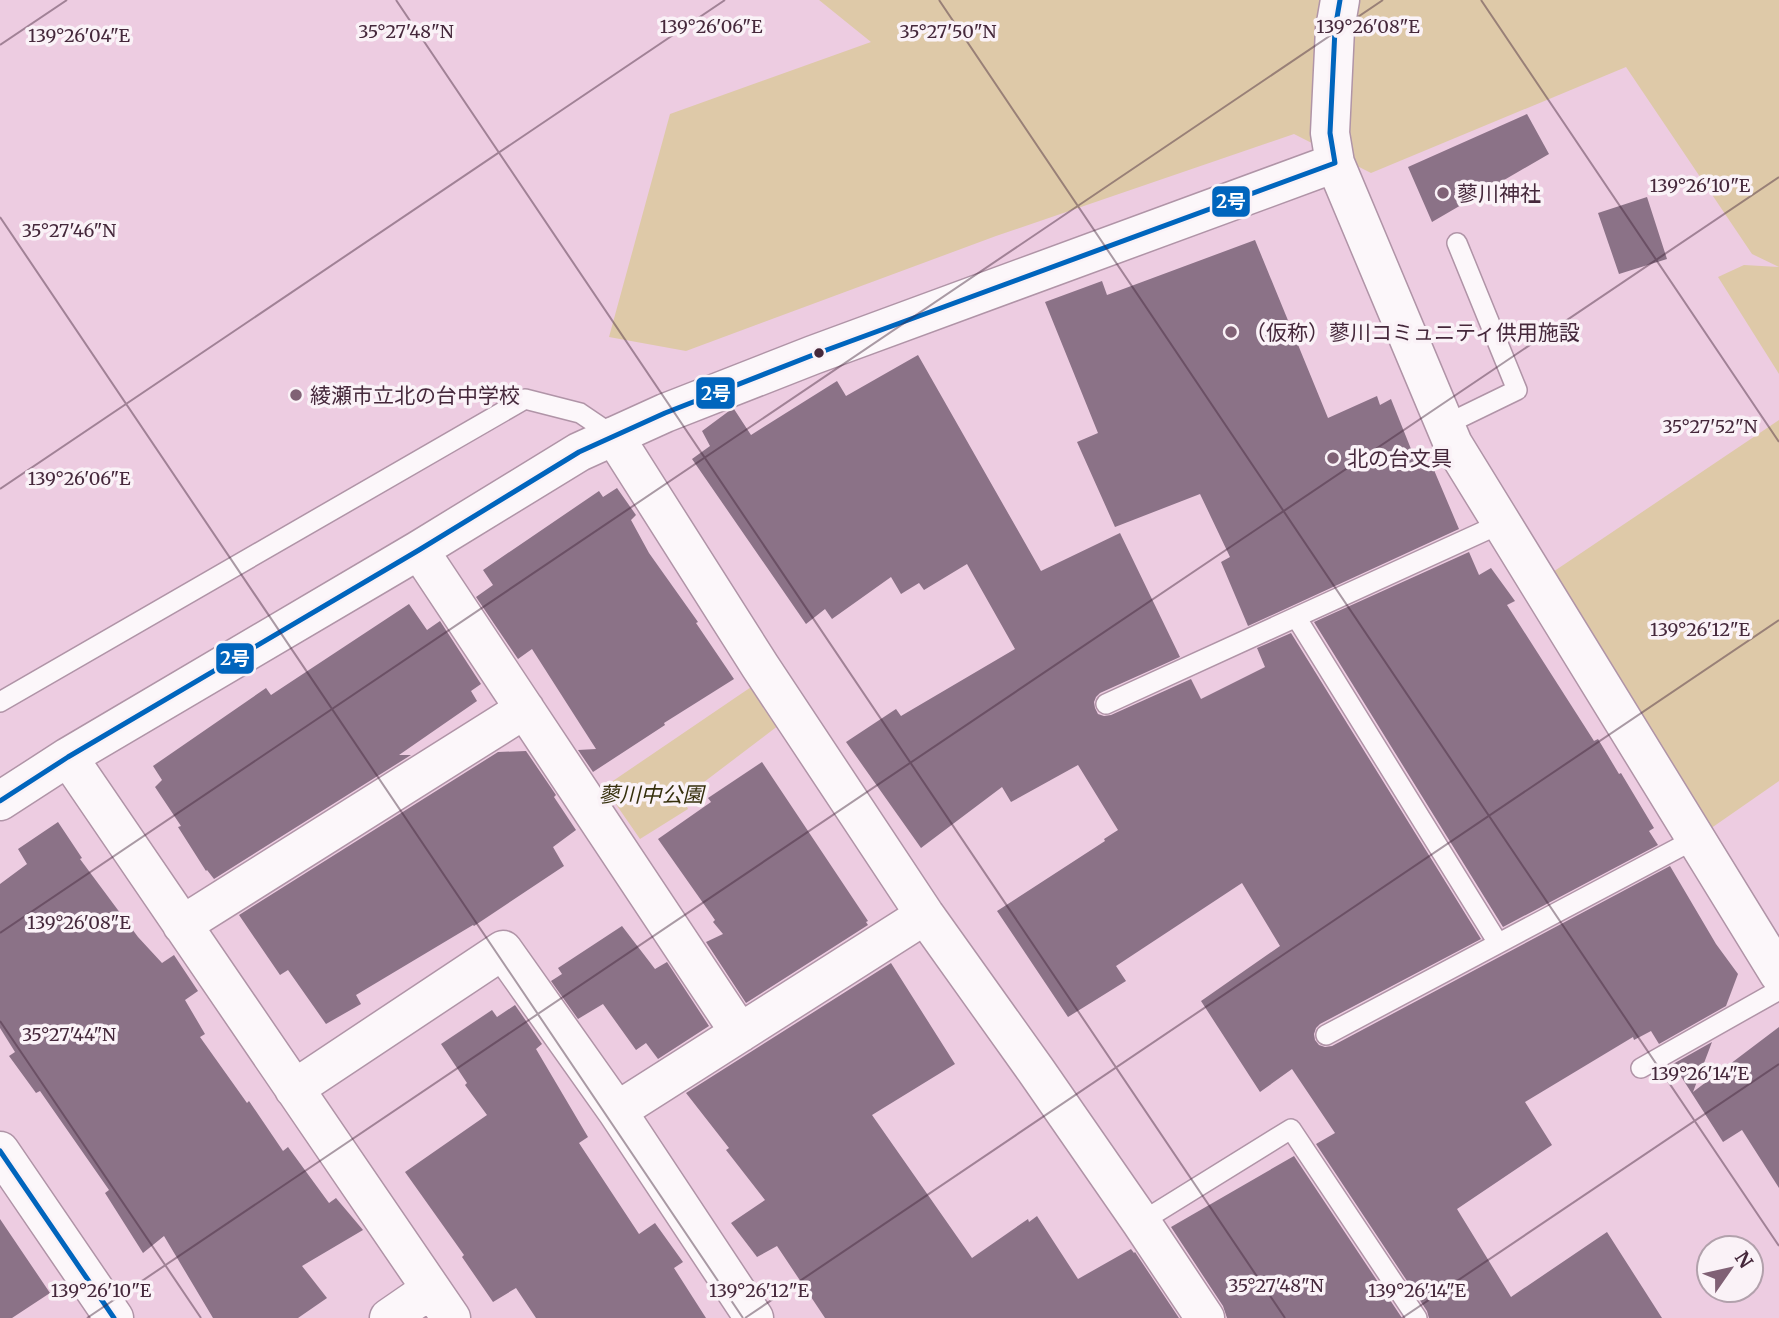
<svg xmlns="http://www.w3.org/2000/svg" width="1779" height="1318" font-family="Merriweather,'Noto Sans JP',serif">
<rect width="100%" height="100%" fill="#edcce1"/>
<path fill="#dec9a8" d="M 819,0 L 1779,0 L 1779,374 L 1718,277 L 1744,265 L 1779,267 L 1752,254 L 1626,67 L 1371,173 L 1294,134 L 996,236 L 686,351 L 609,337 L 670,114 L 871,42 Z
M 1779,420 L 1779,781 L 1697,838 L 1538,582 Z
M 757,683 L 783,722 L 683,798 L 688,809 L 640,839 L 604,787 Z"/>
<path fill="#8b7287" d="M 1527,114 L 1549,154 L 1432,222 L 1408,167 Z
M 1647,197 L 1667,259 L 1619,274 L 1598,213 Z
M 1255,240 L 1328,418 L 1377,396 L 1380,405 L 1391,399 L 1419,469 L 1431,463 L 1459,529 L 1248,626 L 1221,562 L 1230,557 L 1200,494 L 1115,527 L 1077,442 L 1098,433 L 1045,302 L 1102,281 L 1107,295 Z
M 918,355 L 1041,571 L 1120,533 L 1180,657 L 1100,693 L 1096,697 L 1094,702 L 1095,708 L 1098,714 L 1104,716 L 1111,715 L 1191,679 L 1201,699 L 1265,667 L 1257,648 L 1291,633 L 1481,939 L 1320,1024 L 1316,1028 L 1314,1034 L 1315,1040 L 1319,1045 L 1325,1047 L 1332,1046 L 1670,866 L 1716,944 L 1738,974 L 1726,1006 L 1659,1044 L 1651,1031 L 1634,1040 L 1633,1037 L 1525,1102 L 1552,1145 L 1457,1209 L 1511,1297 L 1607,1232 L 1662,1318 L 1429,1318 L 1427,1311 L 1316,1144 L 1335,1133 L 1292,1069 L 1260,1092 L 1201,1001 L 1280,946 L 1242,883 L 1116,966 L 1126,981 L 1068,1017 L 997,911 L 1105,841 L 1104,839 L 1118,830 L 1078,765 L 1011,802 L 1002,787 L 921,848 L 846,742 L 896,709 L 901,716 L 1015,649 L 967,564 L 924,590 L 919,583 L 901,594 L 891,577 L 832,619 L 825,609 L 806,624 L 692,459 L 710,446 L 702,431 L 729,411 L 734,409 L 751,435 L 837,381 L 846,396 Z
M 617,488 L 636,515 L 631,520 L 649,553 L 698,622 L 696,623 L 734,679 L 664,723 L 665,725 L 593,772 L 578,750 L 596,749 L 532,649 L 518,659 L 476,597 L 493,585 L 483,570 L 599,491 L 603,497 Z
M 1469,552 L 1479,575 L 1491,568 L 1515,601 L 1507,605 L 1594,741 L 1598,739 L 1619,774 L 1621,773 L 1654,828 L 1649,831 L 1658,845 L 1503,927 L 1314,622 Z
M 409,604 L 427,630 L 440,621 L 481,684 L 471,691 L 477,701 L 399,755 L 411,755 L 214,879 L 207,870 L 206,871 L 178,827 L 181,826 L 155,787 L 162,780 L 153,766 L 266,688 L 271,695 Z
M 526,751 L 556,795 L 554,797 L 576,830 L 553,847 L 564,866 L 474,926 L 473,925 L 356,995 L 361,1004 L 326,1024 L 288,970 L 280,975 L 239,915 L 498,752 Z
M 762,762 L 868,921 L 866,922 L 868,925 L 746,1003 L 706,942 L 723,934 L 713,922 L 715,920 L 658,839 L 711,802 L 708,798 Z
M 58,822 L 82,858 L 80,859 L 138,937 L 162,963 L 174,955 L 198,991 L 185,1000 L 205,1034 L 200,1037 L 247,1103 L 249,1101 L 283,1151 L 288,1147 L 329,1203 L 336,1198 L 363,1230 L 302,1266 L 327,1298 L 298,1318 L 213,1318 L 164,1236 L 143,1253 L 105,1193 L 109,1190 L 40,1091 L 36,1093 L 9,1056 L 15,1052 L 0,1028 L 0,884 L 27,864 L 18,849 Z
M 622,926 L 655,969 L 667,962 L 709,1026 L 658,1059 L 646,1043 L 636,1050 L 603,1004 L 578,1019 L 551,981 L 562,974 L 558,968 Z
M 891,963 L 955,1064 L 872,1115 L 972,1258 L 1028,1219 L 1029,1222 L 1037,1216 L 1078,1279 L 1131,1249 L 1134,1253 L 1135,1252 L 1179,1318 L 825,1318 L 777,1246 L 757,1257 L 731,1223 L 765,1200 L 726,1150 L 729,1148 L 686,1093 Z
M 515,1005 L 542,1044 L 536,1049 L 588,1137 L 579,1143 L 639,1234 L 655,1223 L 683,1262 L 674,1268 L 706,1318 L 536,1318 L 516,1288 L 493,1302 L 462,1257 L 464,1255 L 405,1172 L 487,1115 L 465,1085 L 467,1083 L 441,1044 L 492,1010 L 497,1017 Z
M 1779,1027 L 1779,1188 L 1742,1130 L 1723,1142 L 1673,1064 L 1712,1042 L 1693,1092 Z
M 1294,1156 L 1402,1318 L 1227,1318 L 1223,1306 L 1171,1227 Z
M 0,1219 L 50,1293 L 12,1318 L 0,1318 Z"/>
<g fill="none" stroke-linecap="round" stroke-linejoin="round">
<defs>
<path id="service" d="M 1445,425 L 1517,390 L 1457,243
M 1296,617 L 1498,943
M 0,702 L 525,399 L 580,413 L 614,436
M 1106,704 L 1502,523
M 1326,1035 L 1697,838
M 1641,1068 L 1779,990
M 1141,1222 L 1291,1129 L 1417,1318"/>
<path id="minor" d="M 1340,0 L 1335,29 L 1330,133 L 1335,163 L 1453,444 L 1779,974
M 614,436 L 760,666 L 925,915 L 1037,1072 L 1141,1222 L 1205,1318
M 419,550 L 740,1033
M 68,757 L 451,1318
M 0,801 L 68,757 L 419,550 L 579,452 L 665,413 L 813,355 L 1335,163
M 182,925 L 525,709
M 294,1089 L 503,950 L 617,1111 L 754,1318
M 617,1111 L 925,915
M 0,1151 L 114,1318
M 389,1318 L 431,1289"/>
</defs>
<use href="#service" stroke="#b094a7" stroke-width="22"/>
<use href="#minor" stroke="#b094a7" stroke-width="41"/>
<use href="#service" stroke="#fcf7fa" stroke-width="19"/>
<use href="#minor" stroke="#fcf7fa" stroke-width="38"/>
<defs>
<path id="bus-1" d="M 0,801 L 68,757 L 419,550 L 579,452 L 665,413 L 813,355 L 1335,163 L 1330,133 L 1335,29 L 1340,0
M 0,1151 L 114,1318"/>
</defs>
<use href="#bus-1" stroke="#faf2f7" stroke-width="10"/>
<use href="#bus-1" stroke="#0065bd" stroke-width="5"/>
</g>
<path fill="none" stroke="#45283b" stroke-width="2" stroke-opacity="0.45" d="M 396,0 L 1285,1318M 939,0 L 1779,1246M 1481,0 L 1779,442M 0,45 L 67,0M 0,217 L 743,1318M 0,489 L 725,0M 0,933 L 1383,0M 0,1021 L 201,1318M 87,1318 L 1779,177M 745,1318 L 1779,620M 1402,1318 L 1779,1064"/>
<g fill="#806175" stroke="#faf2f7" stroke-width="2.5">
<circle cx="1443" cy="193" r="7"/>
<circle cx="1231" cy="332" r="7"/>
<circle cx="296" cy="395" r="7"/>
<circle cx="1333" cy="458" r="7"/>
</g>
<circle fill="#45283b" stroke="#faf2f7" stroke-width="2.5" cx="819" cy="353" r="6"/>
<g text-anchor="middle" dominant-baseline="central" stroke-width="7" stroke-linejoin="round" paint-order="stroke">
<g font-size="21" fill="#45283b" stroke="#faf2f7" text-anchor="start">
<text x="1457" y="193">蓼川神社</text>
<text x="1245" y="332">（仮称）蓼川コミュニティ供用施設</text>
<text x="310" y="395">綾瀬市立北の台中学校</text>
<text x="1347" y="458">北の台文具</text>
</g>
<g font-size="21" font-style="italic" fill="#352f0c" stroke="#faf2f7">
<text x="651" y="794">蓼川中公園</text>
</g>
</g>
<g font-size="18" text-anchor="middle" fill="#45283b" stroke="#faf2f7" stroke-width="7" stroke-linejoin="round" paint-order="stroke">
<text x="711" y="33">139°26'06"E</text>
<text x="1368" y="33">139°26'08"E</text>
<text x="406" y="38">35°27'48"N</text>
<text x="948" y="38">35°27'50"N</text>
<text x="79" y="42">139°26'04"E</text>
<text x="1700" y="192">139°26'10"E</text>
<text x="69" y="237">35°27'46"N</text>
<text x="1710" y="433">35°27'52"N</text>
<text x="79" y="485">139°26'06"E</text>
<text x="1700" y="636">139°26'12"E</text>
<text x="79" y="929">139°26'08"E</text>
<text x="69" y="1041">35°27'44"N</text>
<text x="1700" y="1080">139°26'14"E</text>
<text x="1276" y="1292">35°27'48"N</text>
<text x="101" y="1297">139°26'10"E</text>
<text x="759" y="1297">139°26'12"E</text>
<text x="1417" y="1297">139°26'14"E</text>
</g>
<g stroke="#faf2f7" stroke-width="2.5">
<rect x="1211" y="185" width="40" height="33" rx="7" fill="#0065bd"/>
<rect x="695" y="376" width="41" height="34" rx="7" fill="#0065bd"/>
<rect x="215" y="642" width="40" height="33" rx="7" fill="#0065bd"/>
</g>
<g font-size="19" text-anchor="middle" font-weight="bold" fill="#fff">
<text x="1231" y="208">2号</text>
<text x="716" y="400">2号</text>
<text x="235" y="665">2号</text>
</g>
<g transform="translate(1730 1269) rotate(56)"><circle r="33" fill="#faf2f7" stroke="#b2a1ac" stroke-width="2"/>
<path d="M0-5L12 26L0 18L-12 26Z" fill="#806175"/>
<text y="-10" font-size="19" font-weight="bold" text-anchor="middle" fill="#45283b">N</text>
</g>
</svg>
